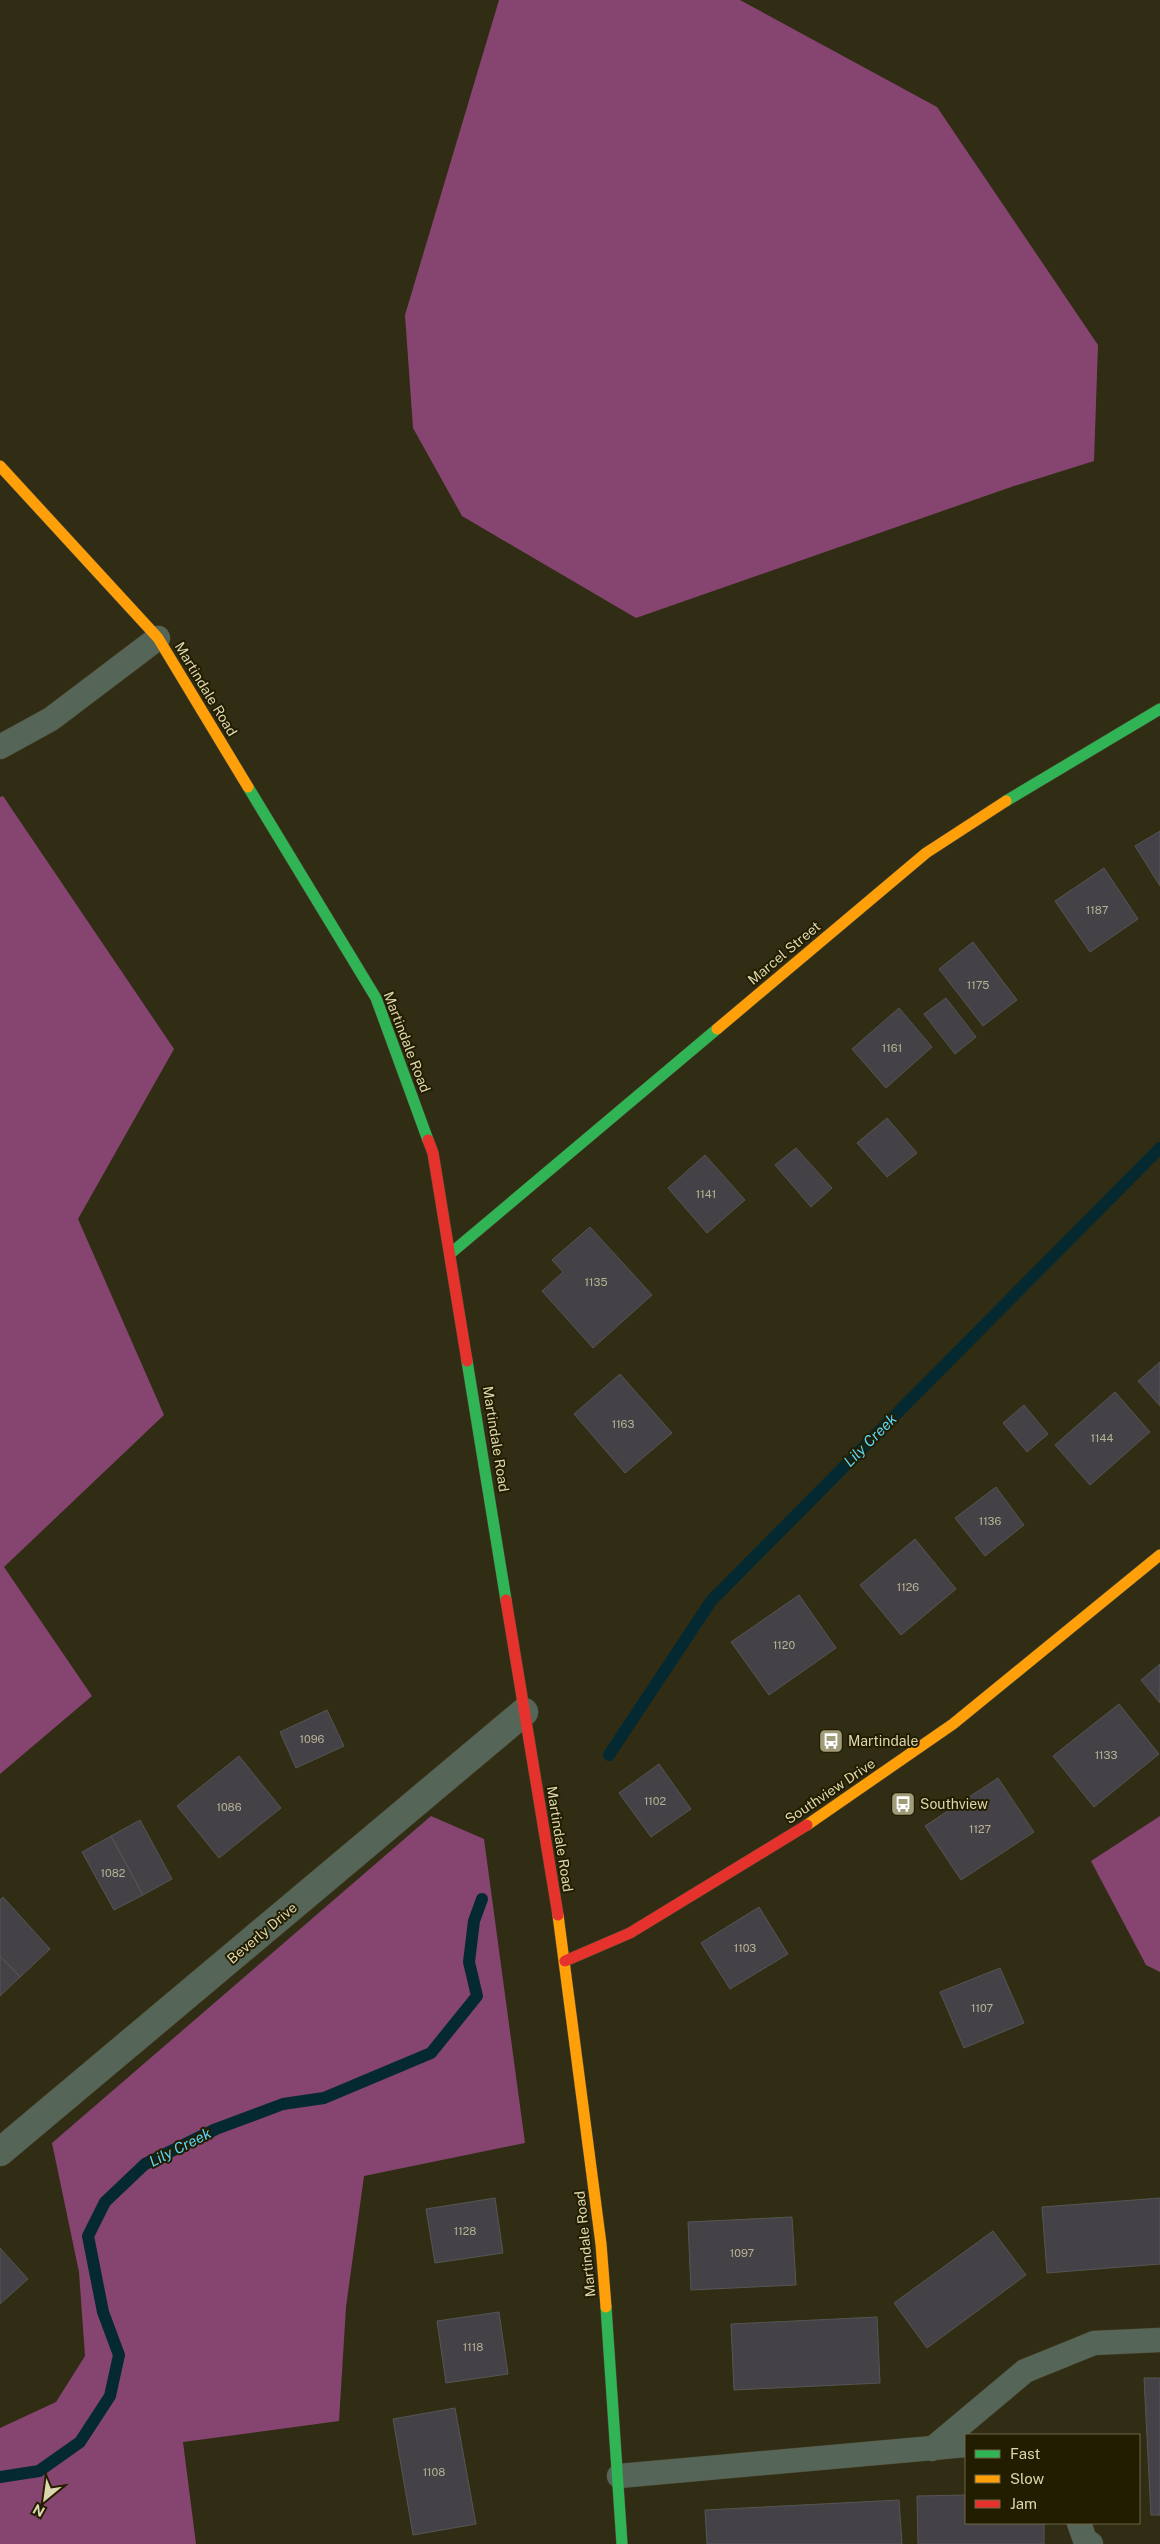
<svg xmlns="http://www.w3.org/2000/svg" width="1160" height="2544" font-family="'Public Sans',sans-serif">
<rect width="100%" height="100%" fill="#302d14"/>
<path fill="#864570" d="M 499,0 L 740,0 L 937,107 L 1098,345 L 1094,461 L 1014,486 L 636,618 L 462,516 L 413,428 L 405,315 Z
M 3,796 L 174,1049 L 78,1219 L 164,1415 L 4,1567 L 92,1696 L 0,1774 L 0,797 Z
M 431,1816 L 484,1839 L 525,2143 L 364,2176 L 346,2307 L 339,2421 L 183,2442 L 196,2544 L 0,2544 L 0,2428 L 56,2402 L 85,2356 L 79,2272 L 52,2143 Z
M 1160,1816 L 1160,1972 L 1146,1965 L 1091,1861 Z"/>
<g fill="none" stroke-linecap="round" stroke-linejoin="round">
<path stroke="#042931" stroke-width="12" d="M 609,1755 L 711,1601 L 1160,1148
M 0,2477 L 39,2471 L 80,2442 L 110,2396 L 119,2355 L 103,2312 L 88,2236 L 105,2202 L 145,2164 L 216,2129 L 283,2104 L 324,2098 L 431,2053 L 477,1996 L 469,1962 L 474,1921 L 482,1899"/>
</g>
<path fill="#444246" stroke="#565555" d="M 1160,831 L 1160,886 L 1135,846 Z
M 1104,868 L 1138,919 L 1090,952 L 1055,901 Z
M 973,942 L 1017,1000 L 983,1026 L 939,969 Z
M 946,998 L 976,1037 L 955,1054 L 924,1014 Z
M 899,1008 L 932,1047 L 886,1088 L 852,1049 Z
M 887,1118 L 917,1153 L 887,1177 L 857,1143 Z
M 796,1148 L 832,1188 L 811,1207 L 775,1165 Z
M 705,1155 L 745,1200 L 707,1233 L 668,1188 Z
M 590,1227 L 652,1295 L 593,1348 L 542,1291 L 563,1272 L 552,1260 Z
M 1160,1362 L 1160,1406 L 1138,1381 Z
M 620,1374 L 672,1433 L 625,1473 L 574,1414 Z
M 1115,1392 L 1150,1432 L 1090,1485 L 1055,1445 Z
M 1024,1405 L 1048,1434 L 1027,1452 L 1003,1423 Z
M 996,1487 L 1024,1525 L 985,1556 L 955,1518 Z
M 915,1539 L 956,1589 L 901,1635 L 860,1585 Z
M 799,1595 L 836,1648 L 769,1695 L 731,1642 Z
M 1160,1664 L 1160,1703 L 1141,1680 Z
M 1119,1704 L 1159,1754 L 1094,1807 L 1053,1756 Z
M 327,1710 L 344,1746 L 296,1768 L 280,1732 Z
M 239,1756 L 281,1808 L 219,1858 L 177,1806 Z
M 659,1764 L 691,1809 L 651,1837 L 619,1793 Z
M 998,1778 L 1034,1832 L 961,1880 L 925,1826 Z
M 140,1820 L 172,1879 L 143,1895 L 111,1836 Z
M 111,1836 L 143,1895 L 114,1910 L 82,1852 Z
M 3,1897 L 50,1949 L 20,1977 L 0,1956 L 0,1900 Z
M 759,1907 L 788,1954 L 730,1989 L 701,1943 Z
M 0,1956 L 20,1977 L 0,1996 Z
M 1000,1968 L 1024,2023 L 964,2048 L 940,1992 Z
M 495,2198 L 503,2253 L 435,2263 L 426,2209 Z
M 1160,2198 L 1160,2264 L 1047,2273 L 1042,2207 Z
M 792,2217 L 796,2285 L 691,2290 L 688,2222 Z
M 993,2231 L 1026,2275 L 927,2348 L 894,2303 Z
M 0,2248 L 28,2279 L 0,2304 Z
M 499,2312 L 508,2374 L 446,2383 L 437,2321 Z
M 877,2317 L 880,2383 L 734,2390 L 731,2324 Z
M 1144,2378 L 1160,2378 L 1160,2515 L 1151,2515 Z
M 455,2408 L 476,2524 L 413,2535 L 393,2419 Z
M 966,2495 L 966,2523 L 1044,2523 L 1044,2544 L 918,2544 L 917,2496 Z
M 899,2500 L 902,2544 L 707,2544 L 705,2510 Z"/>
<g fill="none" stroke-linecap="round" stroke-linejoin="round">
<defs>
<path id="lane" d="M 0,747 L 51,719 L 158,638
M 932,2449 L 1025,2371 L 1094,2343 L 1160,2340
M 619,2476 L 966,2445
M 1079,2523 L 1085,2540 L 1091,2544"/>
<path id="street" d="M 0,2152 L 524,1712"/>
<path id="fast" d="M 248,787 L 376,998 L 428,1140
M 1006,801 L 1160,709
M 451,1253 L 717,1029
M 467,1361 L 506,1600
M 606,2307 L 622,2544"/>
<path id="slow" d="M 0,466 L 158,638 L 248,787
M 717,1029 L 926,853 L 1006,801
M 807,1825 L 953,1724 L 1160,1555
M 558,1915 L 601,2244 L 606,2307"/>
<path id="jam" d="M 428,1140 L 433,1153 L 467,1361
M 506,1600 L 558,1915
M 565,1961 L 630,1933 L 807,1825"/>
</defs>
<use href="#lane" stroke="#4d4a32" stroke-width="25"/>
<use href="#street" stroke="#4d4a32" stroke-width="29"/>
<use href="#fast" stroke="#4d4a32" stroke-width="12"/>
<use href="#slow" stroke="#4d4a32" stroke-width="12"/>
<use href="#jam" stroke="#4d4a32" stroke-width="12"/>
<use href="#lane" stroke="#556659" stroke-width="24"/>
<use href="#street" stroke="#556659" stroke-width="28"/>
<use href="#fast" stroke="#30b455" stroke-width="11"/>
<use href="#slow" stroke="#ff9f0a" stroke-width="11"/>
<use href="#jam" stroke="#e5322d" stroke-width="11"/>
</g>
<defs>
<symbol id="bus-square" viewBox="-11 -11 22 22"><rect x="-9" y="-9" width="18" height="18" rx="4" fill="#a09c79" stroke="#231d00"/><path d="M-5-6H5V4H4V6H2V4H-2V6H-4V4H-5ZM-3.5-4V0h7V-4ZM-3.5 1.2v1.5H-2V1.2ZM2 1.2v1.5H3.5V1.2Z" fill="#fff"/></symbol>
</defs>
<g fill-rule="evenodd">
<use href="#bus-square" x="817" y="1727" width="28" height="28"/>
<use href="#bus-square" x="889" y="1790" width="28" height="28"/>
</g>
<g text-anchor="middle" dominant-baseline="central" stroke-width="4" stroke-linejoin="round" paint-order="stroke">
<g font-size="11" fill="#b7b295">
<text x="1097" y="910">1187</text>
<text x="978" y="985">1175</text>
<text x="892" y="1048">1161</text>
<text x="706" y="1194">1141</text>
<text x="596" y="1282">1135</text>
<text x="623" y="1424">1163</text>
<text x="1102" y="1438">1144</text>
<text x="990" y="1521">1136</text>
<text x="908" y="1587">1126</text>
<text x="784" y="1645">1120</text>
<text x="312" y="1739">1096</text>
<text x="1106" y="1755">1133</text>
<text x="655" y="1801">1102</text>
<text x="229" y="1807">1086</text>
<text x="980" y="1829">1127</text>
<text x="113" y="1873">1082</text>
<text x="745" y="1948">1103</text>
<text x="982" y="2008">1107</text>
<text x="465" y="2231">1128</text>
<text x="742" y="2253">1097</text>
<text x="473" y="2347">1118</text>
<text x="434" y="2472">1108</text>
</g>
<g font-size="14" fill="#ddd7af" stroke="#231d00">
<text transform="translate(206 689) rotate(59)">Martindale Road</text>
<text transform="translate(784 953) rotate(-40)">Marcel Street</text>
<text transform="translate(407 1042) rotate(69)">Martindale Road</text>
<text transform="translate(496 1439) rotate(81)">Martindale Road</text>
<text transform="translate(830 1791) rotate(-34)">Southview Drive</text>
<text transform="translate(560 1839) rotate(81)">Martindale Road</text>
<text transform="translate(262 1933) rotate(-40)">Beverly Drive</text>
<text transform="translate(585 2244) rotate(-96)">Martindale Road</text>
</g>
<g font-size="14" fill="#ddd7af" stroke="#231d00" text-anchor="start">
<text x="848" y="1741">Martindale</text>
<text x="920" y="1804">Southview</text>
</g>
<g font-size="15" font-style="italic" fill="#57d6fa" stroke="#231d00">
<text transform="translate(870 1440) rotate(-45)">Lily Creek</text>
<text transform="translate(180 2147) rotate(-27)">Lily Creek</text>
</g>
</g>
<rect x="965" y="2434" width="175" height="90" fill="#231d00" stroke="#6d6746"/>
<rect x="975" y="2450" width="25" height="8" fill="#30b455" stroke="#6d6746"/>
<text x="1010" y="2459" font-size="15" fill="#ddd7af">Fast</text>
<rect x="975" y="2475" width="25" height="8" fill="#ff9f0a" stroke="#6d6746"/>
<text x="1010" y="2484" font-size="15" fill="#ddd7af">Slow</text>
<rect x="975" y="2500" width="25" height="8" fill="#e5322d" stroke="#6d6746"/>
<text x="1010" y="2509" font-size="15" fill="#ddd7af">Jam</text>
<g transform="translate(45 2499) rotate(209)" stroke="#231d00" stroke-width="4" paint-order="stroke">
<path d="M0-4L9 19L0 12L-9 19Z" fill="#ddd7af"/>
<text y="-8" font-size="14" font-weight="bold" text-anchor="middle" fill="#ddd7af">N</text>
</g>
</svg>
